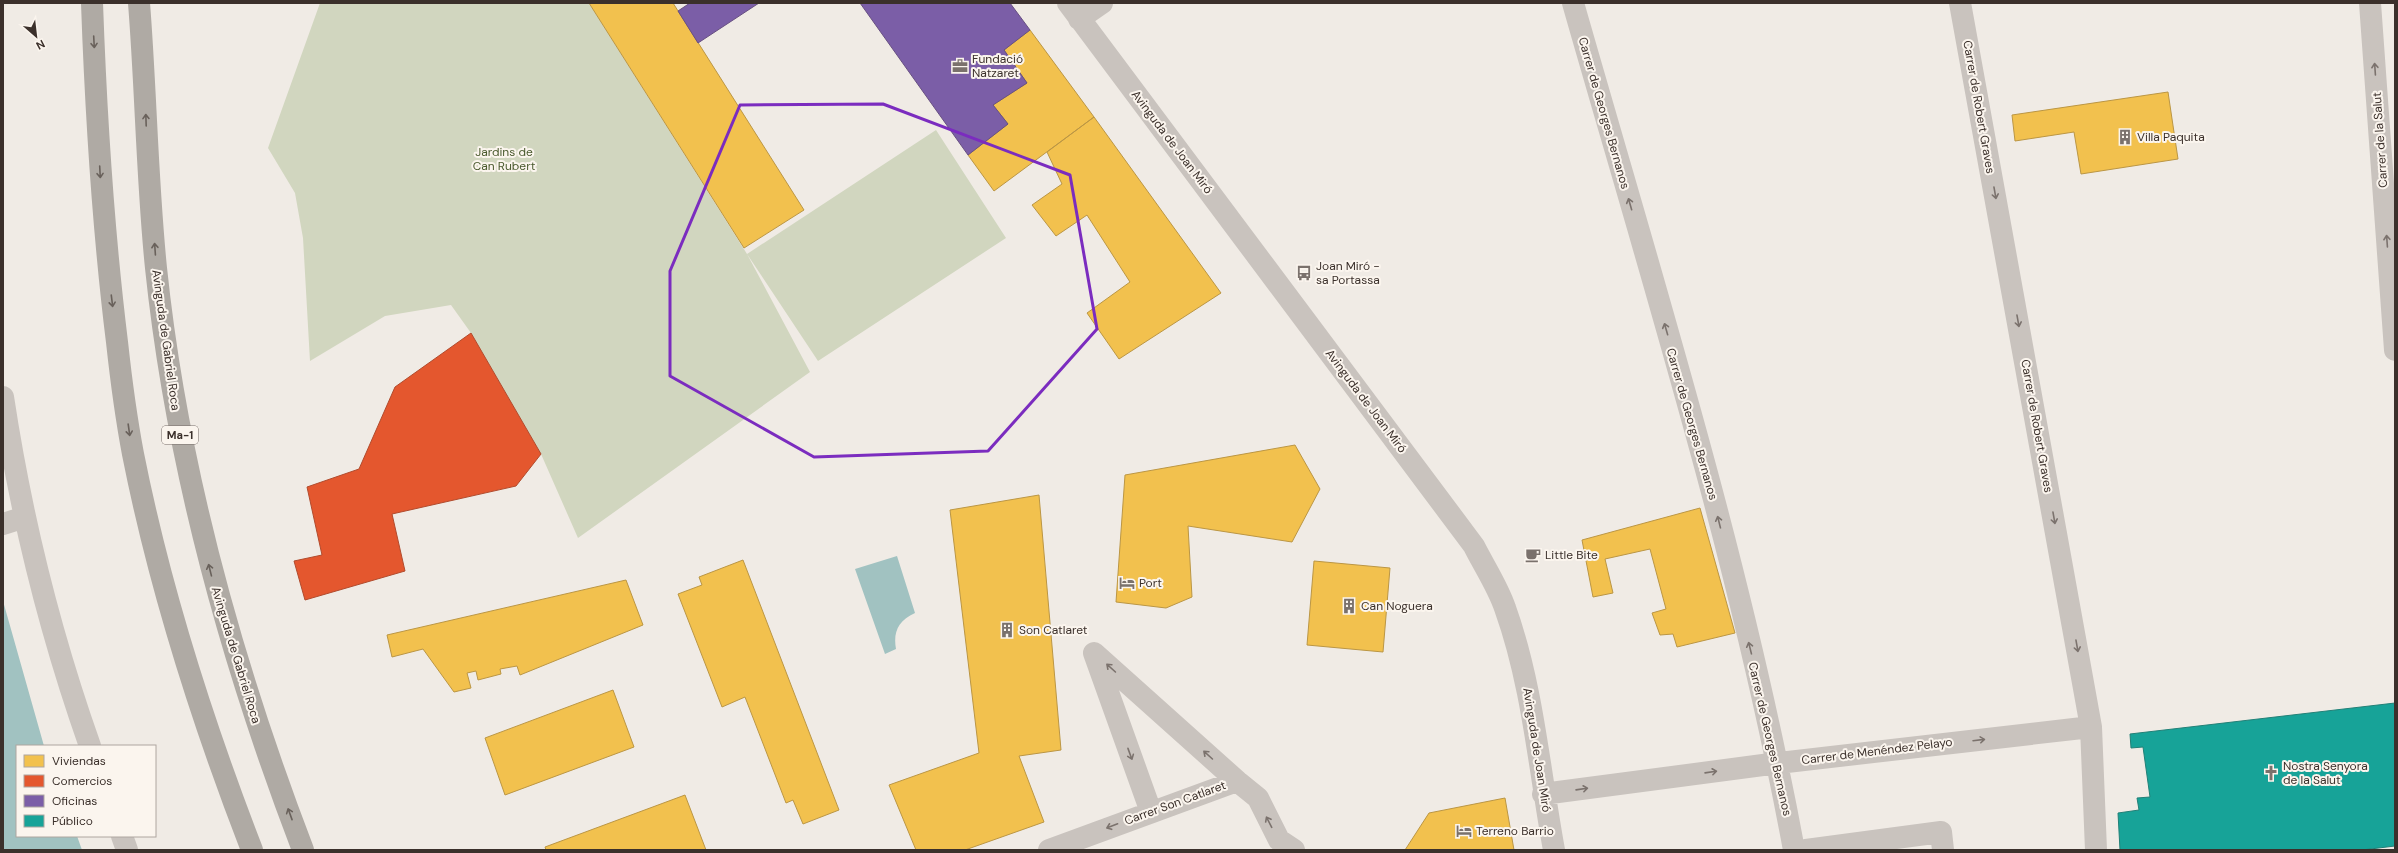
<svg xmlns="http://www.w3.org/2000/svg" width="2398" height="853" font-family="'DM Sans',sans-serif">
<rect width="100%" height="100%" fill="#f0ebe5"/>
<path fill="#d1d6bf" d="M 320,3 L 589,3 L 747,254 L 936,130 L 1006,238 L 818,361 L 747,254 L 810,372 L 578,538 L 541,454 L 471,333 L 451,305 L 385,316 L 310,361 L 303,238 L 295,193 L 268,148 Z"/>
<path fill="#a1c2c1" d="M 897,556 L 915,613 C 898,621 893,632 896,649 L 885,654 L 855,569 Z
M 3,601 L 44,746 L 17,746 L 17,836 L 77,836 L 82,850 L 3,850 Z"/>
<path fill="#f2c14e" stroke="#bb9644" d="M 589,3 L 673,3 L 804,210 L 744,248 Z
M 1030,30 L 1094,117 L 994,191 L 968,155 L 1008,124 L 993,105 L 1027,83 L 1004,50 Z
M 2168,92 L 2178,159 L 2081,174 L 2074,132 L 2015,141 L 2012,115 Z
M 1094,117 L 1221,293 L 1119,359 L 1087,313 L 1130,282 L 1087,215 L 1056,236 L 1032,205 L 1062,184 L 1047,152 Z
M 1295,445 L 1320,489 L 1292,542 L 1188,526 L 1192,597 L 1166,608 L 1116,602 L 1125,475 Z
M 1039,495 L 1061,750 L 1019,756 L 1044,822 L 965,850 L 916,850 L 889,785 L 979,753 L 950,510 Z
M 1700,508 L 1735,633 L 1677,647 L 1673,634 L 1660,635 L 1652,613 L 1666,609 L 1650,549 L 1605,559 L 1613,593 L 1593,597 L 1582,540 Z
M 743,560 L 839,810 L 803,824 L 793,800 L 786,803 L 745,697 L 722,707 L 678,594 L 702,585 L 699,577 Z
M 1314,561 L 1390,568 L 1383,652 L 1307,645 Z
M 626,580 L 643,625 L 520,675 L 517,666 L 500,669 L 501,674 L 478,680 L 476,671 L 467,673 L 471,688 L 454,692 L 423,649 L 392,657 L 387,635 Z
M 613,690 L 634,747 L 505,795 L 485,738 Z
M 685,795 L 706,850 L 546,850 L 545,847 Z
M 1505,798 L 1514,850 L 1405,850 L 1429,813 Z"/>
<path fill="#e4572e" stroke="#b14b2d" d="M 471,333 L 541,454 L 516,486 L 392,514 L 405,571 L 305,600 L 294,561 L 322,555 L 307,487 L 359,469 L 395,387 Z"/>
<path fill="#7b5ea7" stroke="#685082" d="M 690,3 L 759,3 L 698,43 L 678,11 Z
M 860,3 L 1010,3 L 1030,30 L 1004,50 L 1027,83 L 993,105 L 1008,124 L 968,155 Z"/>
<path fill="#17a398" stroke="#228077" d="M 2395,703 L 2395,850 L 2395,846 L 2362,850 L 2120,850 L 2118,813 L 2139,810 L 2137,798 L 2150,797 L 2143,747 L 2131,748 L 2130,734 Z"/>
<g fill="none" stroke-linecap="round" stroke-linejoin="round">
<path stroke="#c9c3be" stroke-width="22" d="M 1068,3 L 1474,546 C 1484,566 1498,587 1505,608 C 1533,686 1539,769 1554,850
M 1573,3 C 1653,283 1741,563 1794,850
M 1960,3 L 2091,727 L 2096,850
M 2370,3 L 2395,350
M 1079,19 L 1102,3
M 3,397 C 21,516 50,633 90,746
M 3,524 L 25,517
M 1543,794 L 1778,763 L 2091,727
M 1151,812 L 1094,653 L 1237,781
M 122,836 L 127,850
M 1049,850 L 1237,781 L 1258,798 L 1279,840 L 1294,850
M 1806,850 L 1941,832 L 1943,850"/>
<path stroke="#afaaa4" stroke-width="22" d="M 92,3 C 96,116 103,229 117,342 C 121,379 126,417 133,454 C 160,590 202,721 252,850
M 139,3 C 146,91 147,180 156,268 C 177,469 231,662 303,850"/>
</g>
<defs><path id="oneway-shaft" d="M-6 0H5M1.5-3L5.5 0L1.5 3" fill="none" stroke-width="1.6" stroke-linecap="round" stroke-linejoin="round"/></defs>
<g stroke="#69615b">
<use href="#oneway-shaft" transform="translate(94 42) rotate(87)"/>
<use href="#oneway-shaft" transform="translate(146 120) rotate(-92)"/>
<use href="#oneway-shaft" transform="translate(100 172) rotate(87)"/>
<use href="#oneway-shaft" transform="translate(155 249) rotate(-94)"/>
<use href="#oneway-shaft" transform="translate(112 301) rotate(83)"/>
<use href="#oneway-shaft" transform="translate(129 430) rotate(82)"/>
<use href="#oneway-shaft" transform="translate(210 570) rotate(-104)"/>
<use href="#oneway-shaft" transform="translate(290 814) rotate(-110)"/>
</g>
<g stroke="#7b726d">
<use href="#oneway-shaft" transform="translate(2375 69) rotate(-94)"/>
<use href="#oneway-shaft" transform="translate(1995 193) rotate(80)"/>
<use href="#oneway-shaft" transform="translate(1630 204) rotate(-106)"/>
<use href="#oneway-shaft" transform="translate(2387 241) rotate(-94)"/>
<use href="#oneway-shaft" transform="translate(2018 321) rotate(80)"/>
<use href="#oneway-shaft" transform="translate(1666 329) rotate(-106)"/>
<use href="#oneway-shaft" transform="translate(2054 518) rotate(80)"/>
<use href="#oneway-shaft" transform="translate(1719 522) rotate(-104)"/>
<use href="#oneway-shaft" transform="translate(2077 646) rotate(80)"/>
<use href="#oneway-shaft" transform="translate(1750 648) rotate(-104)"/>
<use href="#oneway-shaft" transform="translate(1111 668) rotate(-138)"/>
<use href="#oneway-shaft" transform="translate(1979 740) rotate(-7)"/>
<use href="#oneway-shaft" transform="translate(1130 754) rotate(70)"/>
<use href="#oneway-shaft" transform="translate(1208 755) rotate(-138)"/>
<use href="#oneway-shaft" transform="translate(1711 772) rotate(-8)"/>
<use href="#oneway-shaft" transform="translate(1582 789) rotate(-8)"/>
<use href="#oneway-shaft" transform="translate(1269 822) rotate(-117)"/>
<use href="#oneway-shaft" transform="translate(1112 826) rotate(159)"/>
</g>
<path fill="none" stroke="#7b2cbf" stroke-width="3" stroke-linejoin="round" d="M 883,104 L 1070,175 L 1097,329 L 988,451 L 814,457 L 670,376 L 670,271 L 740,105 Z"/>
<defs>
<symbol id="office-bare" viewBox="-9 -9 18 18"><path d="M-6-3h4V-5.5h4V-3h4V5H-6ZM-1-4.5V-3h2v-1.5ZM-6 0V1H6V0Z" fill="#7a716c" stroke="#fbf5ee" stroke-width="2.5" paint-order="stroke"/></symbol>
<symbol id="building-bare" viewBox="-9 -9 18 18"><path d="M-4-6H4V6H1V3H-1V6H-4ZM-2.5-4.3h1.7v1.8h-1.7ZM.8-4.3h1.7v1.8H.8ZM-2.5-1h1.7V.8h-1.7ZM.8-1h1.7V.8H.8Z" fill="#7a716c" stroke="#fbf5ee" stroke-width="2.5" paint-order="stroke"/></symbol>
<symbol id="bus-bare" viewBox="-9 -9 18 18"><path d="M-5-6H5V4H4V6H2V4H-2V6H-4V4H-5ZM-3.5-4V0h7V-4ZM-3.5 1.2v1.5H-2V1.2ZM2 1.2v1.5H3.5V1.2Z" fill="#7a716c" stroke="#fbf5ee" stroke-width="2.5" paint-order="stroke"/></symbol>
<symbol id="cafe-bare" viewBox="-9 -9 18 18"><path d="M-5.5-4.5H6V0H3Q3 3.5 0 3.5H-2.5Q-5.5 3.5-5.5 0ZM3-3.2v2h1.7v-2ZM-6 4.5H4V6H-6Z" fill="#7a716c" stroke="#fbf5ee" stroke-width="2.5" paint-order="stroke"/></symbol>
<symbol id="hotel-bare" viewBox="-9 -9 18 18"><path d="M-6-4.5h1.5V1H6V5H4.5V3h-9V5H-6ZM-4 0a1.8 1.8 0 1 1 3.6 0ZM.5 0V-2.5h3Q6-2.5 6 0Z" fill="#7a716c" stroke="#fbf5ee" stroke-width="2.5" paint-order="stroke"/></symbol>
<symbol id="church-bare" viewBox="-9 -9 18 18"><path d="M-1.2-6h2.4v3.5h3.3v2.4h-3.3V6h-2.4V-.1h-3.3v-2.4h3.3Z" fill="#7a716c" stroke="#fbf5ee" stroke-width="2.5" paint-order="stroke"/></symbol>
</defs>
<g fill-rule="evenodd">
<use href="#office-bare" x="949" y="55" width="22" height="22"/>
<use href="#building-bare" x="2114" y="126" width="22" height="22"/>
<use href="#bus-bare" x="1293" y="262" width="22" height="22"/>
<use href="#cafe-bare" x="1522" y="544" width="22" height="22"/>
<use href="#hotel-bare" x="1116" y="572" width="22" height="22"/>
<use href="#building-bare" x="1338" y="595" width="22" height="22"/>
<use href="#building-bare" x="996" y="619" width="22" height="22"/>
<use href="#church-bare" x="2260" y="762" width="22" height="22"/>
<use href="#hotel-bare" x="1453" y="820" width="22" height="22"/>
</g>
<g text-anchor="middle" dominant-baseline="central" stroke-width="4" stroke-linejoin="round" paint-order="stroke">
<rect fill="#fbf5ee" stroke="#756b66" stroke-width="1" x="162" y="426" width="36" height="18" rx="3"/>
<g font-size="11" font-weight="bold" fill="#3b302b">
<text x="180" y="435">Ma-1</text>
</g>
<g font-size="12" fill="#3b302b" stroke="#fbf5ee" text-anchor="start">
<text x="972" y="59">Fundació<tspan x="972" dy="14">Natzaret</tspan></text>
<text x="2137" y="137">Villa Paquita</text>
<text x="1316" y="266">Joan Miró -<tspan x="1316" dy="14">sa Portassa</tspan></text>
<text x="1545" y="555">Little Bite</text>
<text x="1139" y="583">Port</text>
<text x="1361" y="606">Can Noguera</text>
<text x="1019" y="630">Son Catlaret</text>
<text x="2283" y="766">Nostra Senyora<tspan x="2283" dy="14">de la Salut</tspan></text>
<text x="1476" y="831">Terreno Barrio</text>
</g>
<g font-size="12" fill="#3b302b" stroke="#fbf5ee">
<text transform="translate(1979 107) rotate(80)">Carrer de Robert Graves</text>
<text transform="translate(1604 113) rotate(74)">Carrer de Georges Bernanos</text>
<text transform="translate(2380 140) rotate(-94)">Carrer de la Salut</text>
<text transform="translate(1172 142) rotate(53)">Avinguda de Joan Miró</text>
<text transform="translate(166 340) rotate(82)">Avinguda de Gabriel Roca</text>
<text transform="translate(1366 401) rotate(53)">Avinguda de Joan Miró</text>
<text transform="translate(1692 424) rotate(74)">Carrer de Georges Bernanos</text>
<text transform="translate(2037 426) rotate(80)">Carrer de Robert Graves</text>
<text transform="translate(236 655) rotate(73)">Avinguda de Gabriel Roca</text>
<text transform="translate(1770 739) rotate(77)">Carrer de Georges Bernanos</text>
<text transform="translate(1537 750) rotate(81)">Avinguda de Joan Miró</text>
<text transform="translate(1877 751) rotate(-7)">Carrer de Menéndez Pelayo</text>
<text transform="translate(1175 803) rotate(-20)">Carrer Son Catlaret</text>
</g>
<g font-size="12" fill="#4a5a2e" stroke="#fbf5ee">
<text x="504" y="152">Jardins de<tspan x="504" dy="14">Can Rubert</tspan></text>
</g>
</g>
<rect width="2398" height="853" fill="none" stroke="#3b302b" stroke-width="8"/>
<rect x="16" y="745" width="140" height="92" fill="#fbf5ee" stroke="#aea6a0"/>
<rect x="24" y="755" width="20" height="12" fill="#f2c14e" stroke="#aea6a0"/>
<text x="52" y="765" font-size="12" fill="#3b302b">Viviendas</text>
<rect x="24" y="775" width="20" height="12" fill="#e4572e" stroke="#aea6a0"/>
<text x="52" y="785" font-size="12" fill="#3b302b">Comercios</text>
<rect x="24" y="795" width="20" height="12" fill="#7b5ea7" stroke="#aea6a0"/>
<text x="52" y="805" font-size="12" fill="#3b302b">Oficinas</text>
<rect x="24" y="815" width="20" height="12" fill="#17a398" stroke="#aea6a0"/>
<text x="52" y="825" font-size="12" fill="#3b302b">Público</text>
<g transform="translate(36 36) rotate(152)" stroke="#fbf5ee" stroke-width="3" paint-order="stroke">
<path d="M0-3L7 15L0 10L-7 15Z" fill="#3b302b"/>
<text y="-6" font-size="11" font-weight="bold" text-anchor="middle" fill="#3b302b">N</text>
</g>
</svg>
